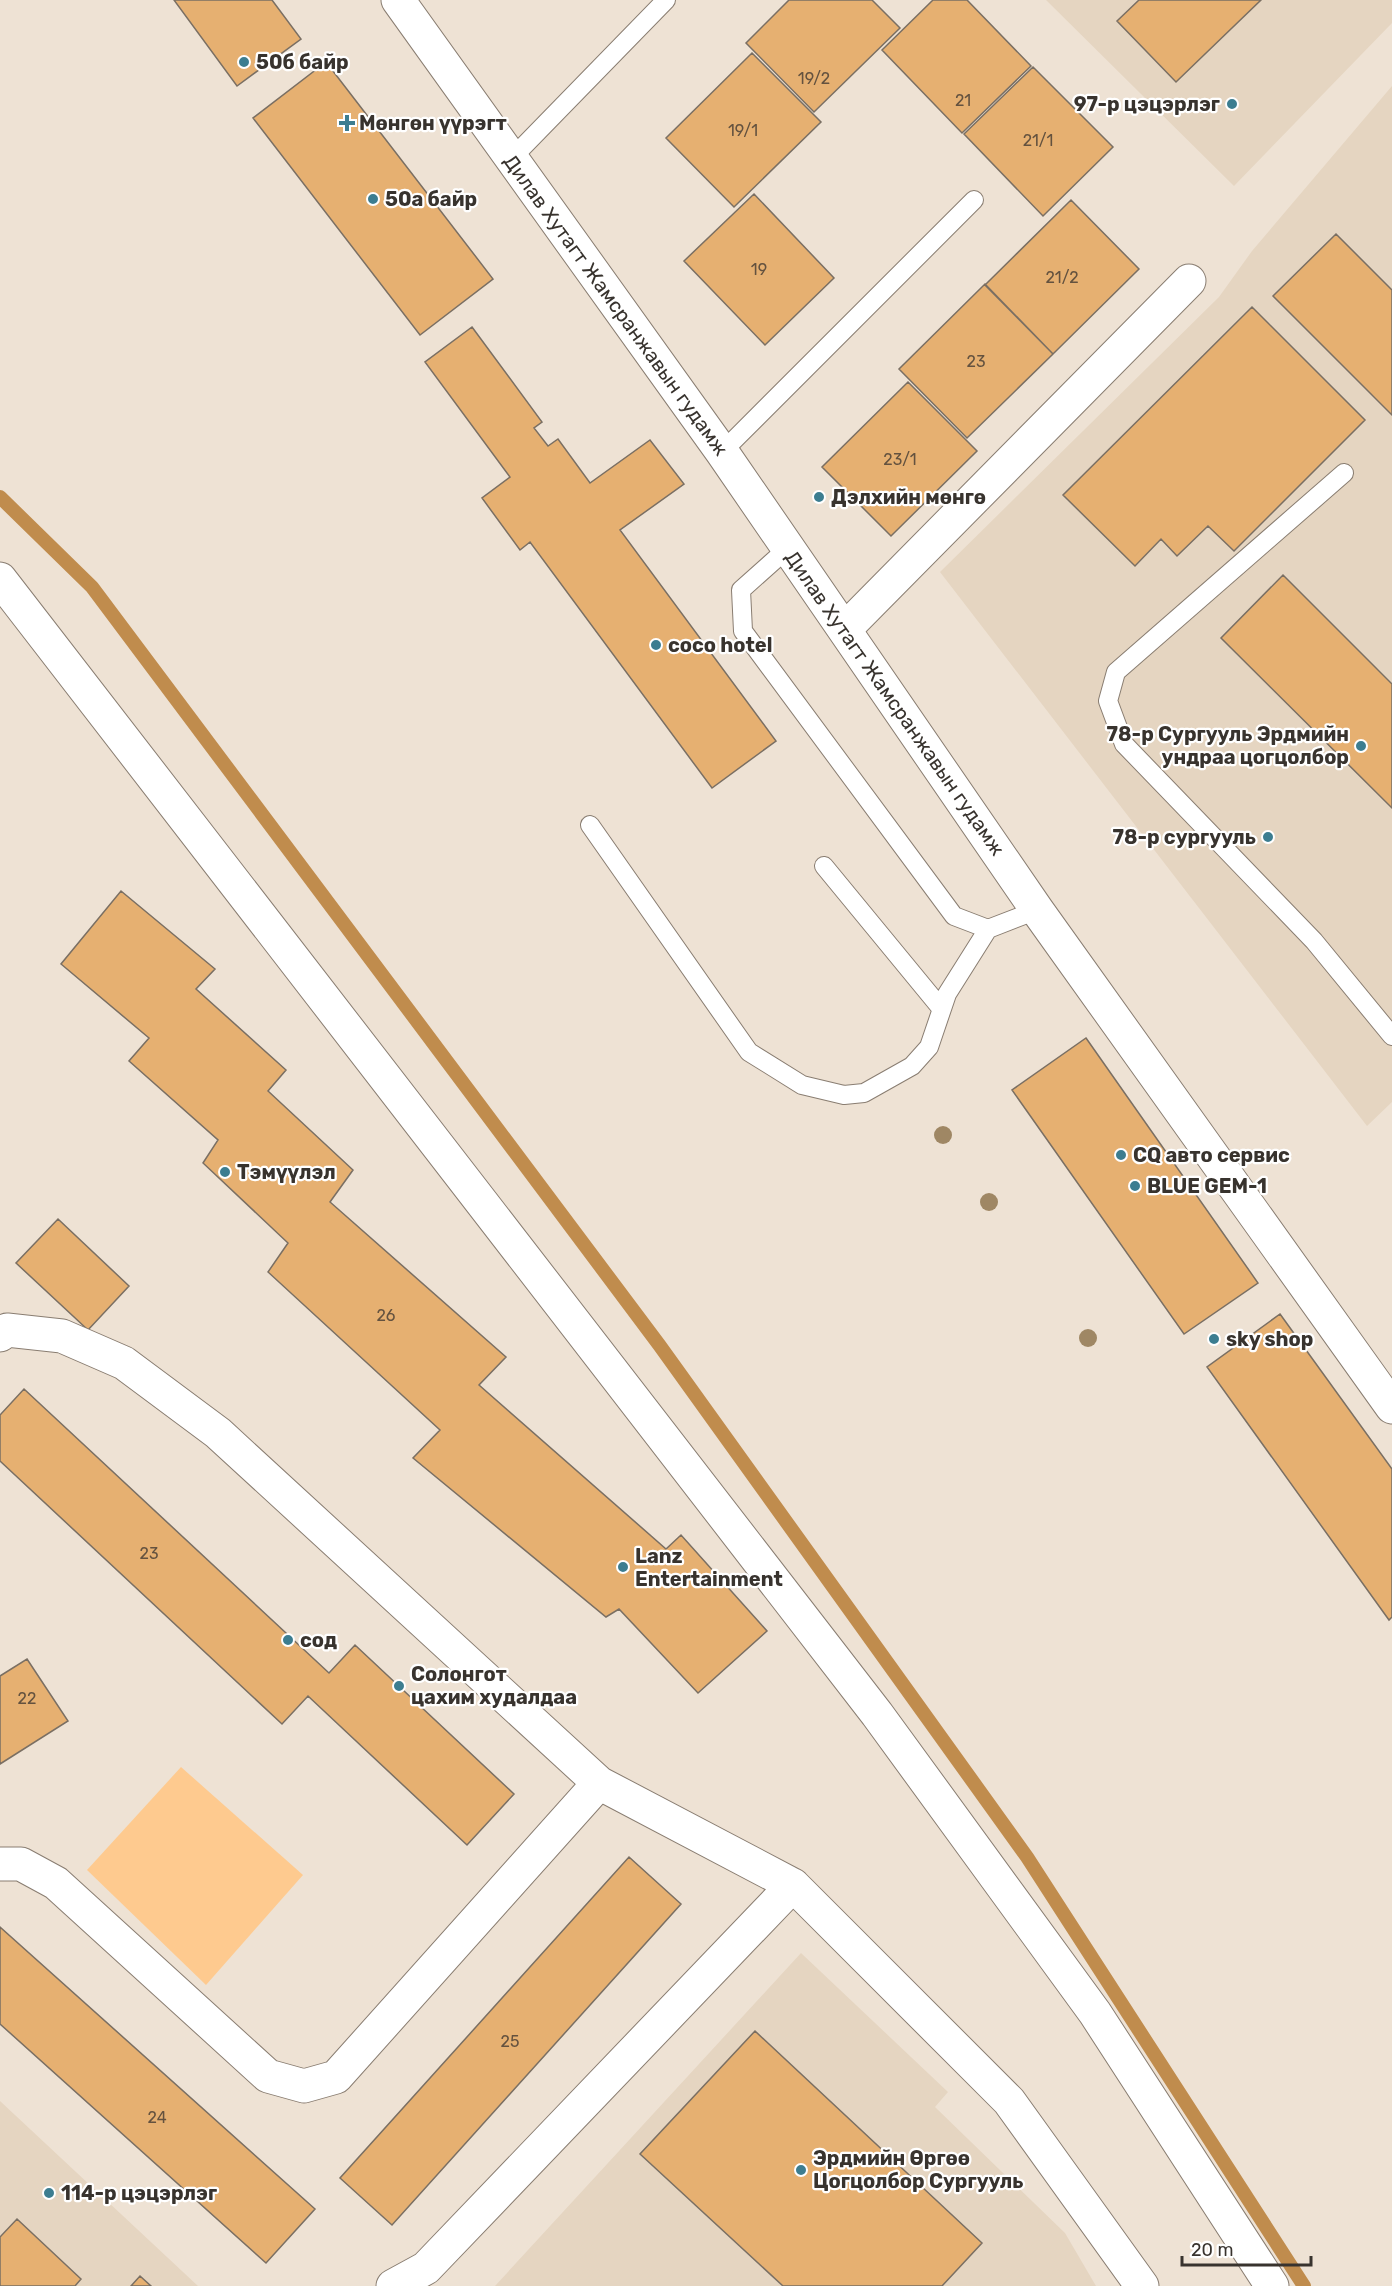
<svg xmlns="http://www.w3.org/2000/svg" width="1392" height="2286" font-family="Rubik,sans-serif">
<rect width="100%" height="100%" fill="#eee2d4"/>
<path fill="#e5d5c1" d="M 1046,0 L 1392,0 L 1392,23 L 1234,186 Z
M 1392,86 L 1392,1102 L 1367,1126 L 940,572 L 1219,297 L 1252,251 Z
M 801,1953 L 948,2092 L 935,2107 L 1065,2233 L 1096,2286 L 495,2286 Z
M 0,2101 L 198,2286 L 0,2286 Z"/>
<path fill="#feca8f" d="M 181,1767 L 303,1875 L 206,1985 L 87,1870 Z"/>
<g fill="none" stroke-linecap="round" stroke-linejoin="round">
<path stroke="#c08c4d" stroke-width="14" d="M 0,497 L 92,587 L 660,1346 L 1027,1857 L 1304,2286"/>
</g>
<path fill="#e6b071" stroke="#7a6f63" stroke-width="1.5" d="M 174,0 L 272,0 L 301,39 L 237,86 Z
M 789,0 L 872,0 L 900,28 L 814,112 L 746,43 Z
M 933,0 L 967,0 L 1031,66 L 962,133 L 882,50 Z
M 1139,0 L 1261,0 L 1176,82 L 1117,21 Z
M 752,53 L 821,122 L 734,207 L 666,138 Z
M 326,62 L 493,279 L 420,335 L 253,118 Z
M 1033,67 L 1113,147 L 1043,216 L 964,134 Z
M 754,194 L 834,278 L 765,345 L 684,261 Z
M 1071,200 L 1139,269 L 1053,354 L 985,285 Z
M 1336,234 L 1392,290 L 1392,415 L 1273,296 Z
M 985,284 L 1053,354 L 967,438 L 899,369 Z
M 1252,307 L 1365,420 L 1234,551 L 1208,526 L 1177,556 L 1161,539 L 1135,566 L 1063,495 Z
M 472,327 L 542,422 L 534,428 L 548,446 L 558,439 L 590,483 L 650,440 L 684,484 L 620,530 L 776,741 L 712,788 L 530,542 L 520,550 L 482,498 L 510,477 L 425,362 Z
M 908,382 L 977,451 L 891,536 L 822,467 Z
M 1283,575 L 1392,684 L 1392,808 L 1221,638 Z
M 121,891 L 215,969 L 196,989 L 286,1070 L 268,1091 L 353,1170 L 330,1202 L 506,1357 L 479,1385 L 666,1549 L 681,1535 L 767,1631 L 698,1693 L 619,1609 L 606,1617 L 413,1458 L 440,1430 L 268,1272 L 288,1243 L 203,1163 L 218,1140 L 129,1061 L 149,1038 L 61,964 Z
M 1086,1038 L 1258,1283 L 1184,1334 L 1012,1090 Z
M 58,1219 L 129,1286 L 88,1330 L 16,1263 Z
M 1280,1314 L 1392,1469 L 1392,1617 L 1389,1620 L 1207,1367 Z
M 24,1389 L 329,1673 L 355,1645 L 514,1794 L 467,1845 L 308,1696 L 282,1724 L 0,1461 L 0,1415 Z
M 27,1659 L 68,1721 L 0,1764 L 0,1676 Z
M 629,1857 L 681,1904 L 392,2225 L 340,2178 Z
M 0,1927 L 315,2209 L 266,2263 L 0,2024 Z
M 755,2031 L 982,2243 L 942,2286 L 783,2286 L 640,2154 Z
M 17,2219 L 81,2279 L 75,2286 L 0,2286 L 0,2237 Z
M 140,2276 L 151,2286 L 131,2286 Z"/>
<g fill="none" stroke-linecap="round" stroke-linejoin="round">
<defs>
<path id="service" d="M 511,159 L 666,0
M 722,452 L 974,200
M 1344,473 L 1116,672 L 1108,701 L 1124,744 L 1314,941 L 1392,1036
M 788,548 L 741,590 L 743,631 L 954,916 L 988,929 L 1037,910
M 590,825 L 749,1052 L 802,1085 L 844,1095 L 864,1093 L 912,1066 L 929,1047 L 947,994 L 988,929
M 824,866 L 940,1007"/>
<path id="minor" d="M 0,579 L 877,1714 L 1095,2013 L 1272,2286
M 845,629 L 1189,281
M 0,1335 L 7,1330 L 62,1336 L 124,1363 L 218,1433 L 599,1783 L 793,1885 L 1009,2101 L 1142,2286
M 0,1864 L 21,1864 L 56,1883 L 268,2076 L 304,2086 L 336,2077 L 599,1783
M 393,2286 L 426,2268 L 793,1885"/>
<path id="secondary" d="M 398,0 L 722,452 L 1037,910 L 1392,1407"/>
</defs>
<use href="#service" stroke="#897d71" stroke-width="20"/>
<use href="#minor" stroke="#897d71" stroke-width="35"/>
<use href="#secondary" stroke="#897d71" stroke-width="35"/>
<use href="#service" stroke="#fff" stroke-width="18"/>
<use href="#minor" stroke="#fff" stroke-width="33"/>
<use href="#secondary" stroke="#fff" stroke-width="33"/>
</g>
<g fill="#9f8764">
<circle cx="943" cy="1135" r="9"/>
<circle cx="989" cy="1202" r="9"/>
<circle cx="1088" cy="1338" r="9"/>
</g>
<g fill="#3c7d90" stroke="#fff" stroke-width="2">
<circle cx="244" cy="62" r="6"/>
<circle cx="1232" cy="104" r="6"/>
<path d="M344 114h6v6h6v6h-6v6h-6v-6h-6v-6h6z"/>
<circle cx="373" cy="199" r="6"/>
<circle cx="819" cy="497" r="6"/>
<circle cx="656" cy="645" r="6"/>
<circle cx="1361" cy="746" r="6"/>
<circle cx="1268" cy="837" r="6"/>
<circle cx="1121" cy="1155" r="6"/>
<circle cx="225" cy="1172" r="6"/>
<circle cx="1135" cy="1186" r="6"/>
<circle cx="1214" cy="1339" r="6"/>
<circle cx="623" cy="1567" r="6"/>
<circle cx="288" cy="1640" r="6"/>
<circle cx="399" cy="1686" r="6"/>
<circle cx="801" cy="2170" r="6"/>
<circle cx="49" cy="2193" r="6"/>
</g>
<g text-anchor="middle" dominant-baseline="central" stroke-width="4.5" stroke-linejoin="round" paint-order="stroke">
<g font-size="16" fill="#64523f">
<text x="814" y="78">19/2</text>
<text x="963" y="100">21</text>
<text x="743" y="130">19/1</text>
<text x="1038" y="140">21/1</text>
<text x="759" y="269">19</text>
<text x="1062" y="277">21/2</text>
<text x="976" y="361">23</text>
<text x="900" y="459">23/1</text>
<text x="386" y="1315">26</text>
<text x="149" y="1553">23</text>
<text x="27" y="1698">22</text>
<text x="510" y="2041">25</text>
<text x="157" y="2117">24</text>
</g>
<g font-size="20" font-weight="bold" fill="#38332e" stroke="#fff" text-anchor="start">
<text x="256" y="62">50б байр</text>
<text x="1220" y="104" text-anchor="end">97-р цэцэрлэг</text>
<text x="359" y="123">Мөнгөн үүрэгт</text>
<text x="385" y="199">50а байр</text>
<text x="831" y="497">Дэлхийн мөнгө</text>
<text x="668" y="645">coco hotel</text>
<text x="1349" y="734" text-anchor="end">78-р Сургууль Эрдмийн<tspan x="1349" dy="23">ундраа цогцолбор</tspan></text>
<text x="1256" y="837" text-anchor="end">78-р сургууль</text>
<text x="1133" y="1155">CQ авто сервис</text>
<text x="237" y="1172">Тэмүүлэл</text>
<text x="1147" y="1186">BLUE GEM-1</text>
<text x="1226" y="1339">sky shop</text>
<text x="635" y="1556">Lanz<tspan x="635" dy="23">Entertainment</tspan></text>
<text x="300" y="1640">сод</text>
<text x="411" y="1674">Солонгот<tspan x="411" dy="23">цахим худалдаа</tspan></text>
<text x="813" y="2158">Эрдмийн Өргөө<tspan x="813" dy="23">Цогцолбор Сургууль</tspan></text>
<text x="61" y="2193">114-р цэцэрлэг</text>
</g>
<g font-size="20" fill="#38332e" stroke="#fff">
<text transform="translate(616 305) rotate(54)">Дилав Хутагт Жамсранжавын гудамж</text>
<text transform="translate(895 703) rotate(55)">Дилав Хутагт Жамсранжавын гудамж</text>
</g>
</g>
<path d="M1182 2256v9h129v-9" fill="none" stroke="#38332e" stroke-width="3"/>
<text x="1191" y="2256" font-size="18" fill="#38332e" stroke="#ffffff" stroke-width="4.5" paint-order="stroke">20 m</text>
</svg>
